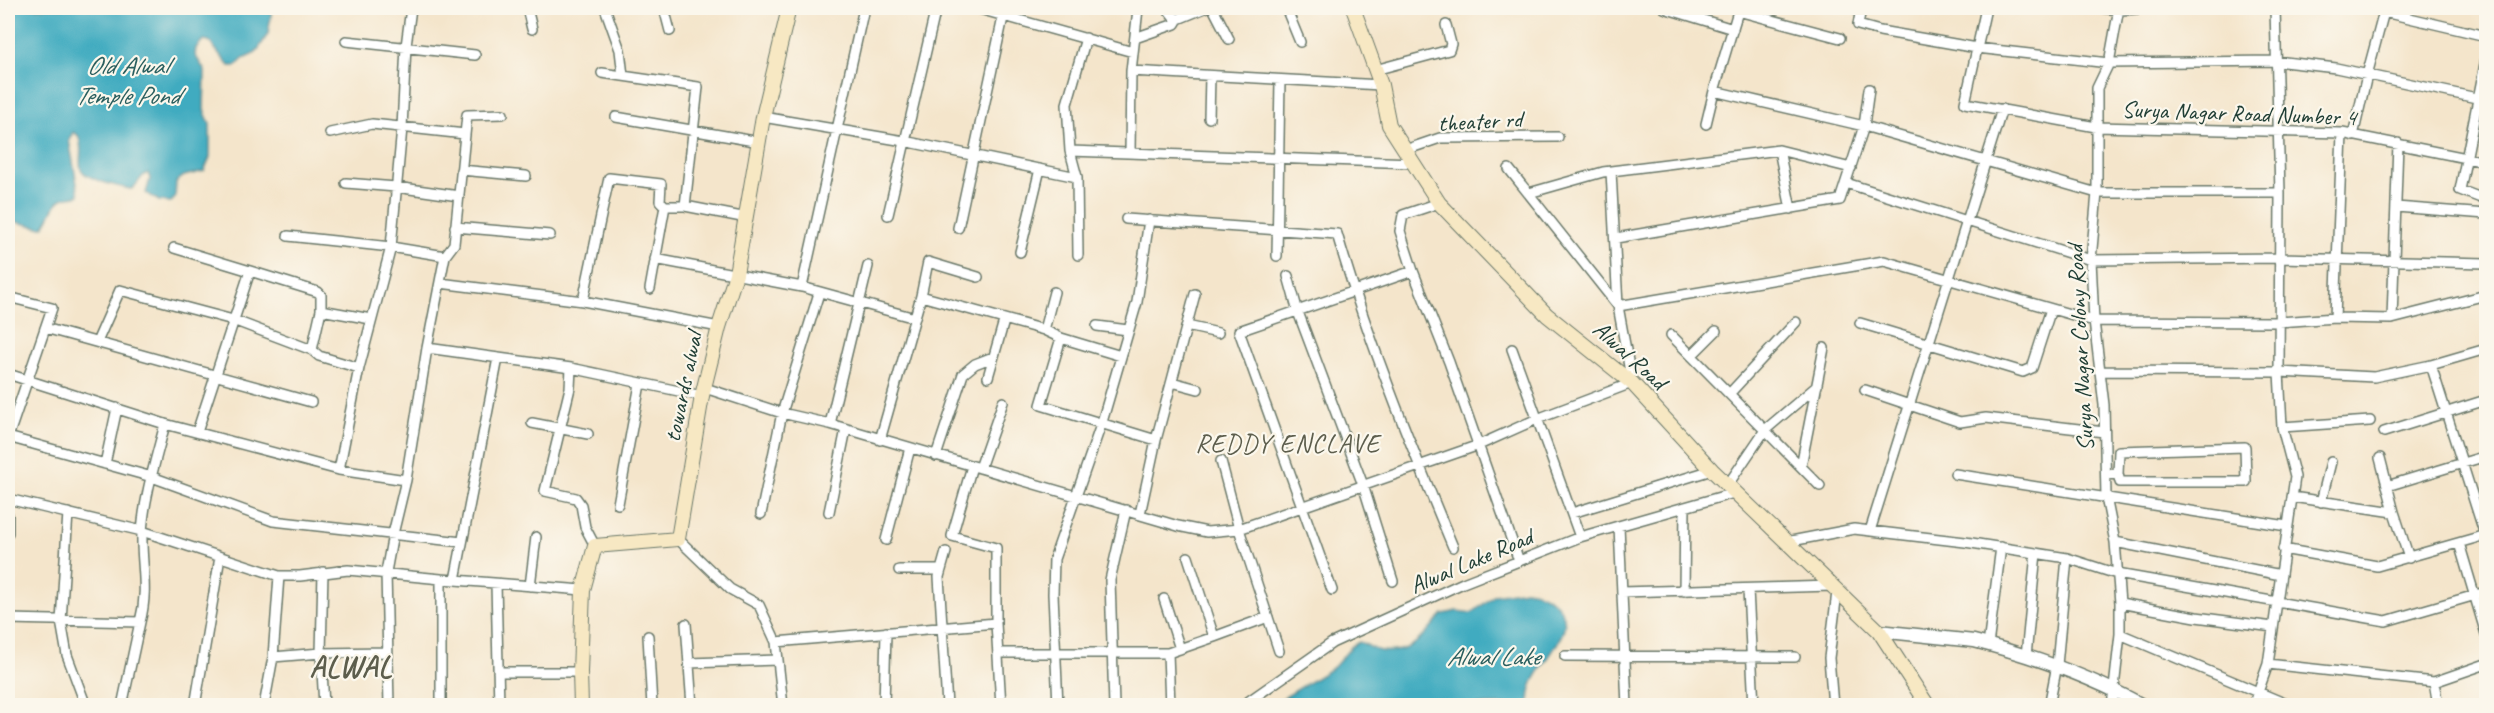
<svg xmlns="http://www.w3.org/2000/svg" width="2494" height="713" font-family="Caveat,sans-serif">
<rect width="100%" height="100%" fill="#fbf7ec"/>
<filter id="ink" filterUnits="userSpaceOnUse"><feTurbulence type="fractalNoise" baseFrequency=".0167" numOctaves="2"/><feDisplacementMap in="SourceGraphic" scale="12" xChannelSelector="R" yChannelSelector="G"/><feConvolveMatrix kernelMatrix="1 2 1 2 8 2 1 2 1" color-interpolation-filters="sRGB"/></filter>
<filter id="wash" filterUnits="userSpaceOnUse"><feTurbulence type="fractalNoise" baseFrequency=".008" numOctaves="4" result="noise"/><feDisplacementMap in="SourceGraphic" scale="24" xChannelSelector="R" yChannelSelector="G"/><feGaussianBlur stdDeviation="1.35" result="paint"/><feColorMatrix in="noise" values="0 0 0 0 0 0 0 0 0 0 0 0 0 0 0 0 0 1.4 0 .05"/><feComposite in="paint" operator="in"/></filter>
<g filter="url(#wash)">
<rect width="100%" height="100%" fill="#f4e5cb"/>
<path fill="#40abc0" stroke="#30747a" stroke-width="1.5" d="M 8,8 L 272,8 L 268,34 L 256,53 L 243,59 L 236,66 L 229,66 L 209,41 L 203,40 L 196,48 L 195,55 L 205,71 L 204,110 L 210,124 L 210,157 L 204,171 L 184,176 L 176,182 L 175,198 L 171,202 L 159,201 L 146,193 L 150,179 L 148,173 C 140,175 139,185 131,189 C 120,187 86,180 81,169 C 78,160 84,149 78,135 L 73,132 L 69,140 L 79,195 C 75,197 70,196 64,198 C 53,202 51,219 43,227 L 38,227 L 8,220 Z
M 1525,590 C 1537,591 1545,594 1554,602 C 1590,633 1522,668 1530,705 L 1272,705 L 1334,667 L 1352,646 L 1359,642 C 1367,644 1373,650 1381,651 C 1415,655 1423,634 1443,614 L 1458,611 L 1472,613 L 1495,595 Z"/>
</g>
<g filter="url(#ink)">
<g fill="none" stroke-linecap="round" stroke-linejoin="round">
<defs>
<path id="minor" d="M 411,8 L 406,46 L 402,128 L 391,247 L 445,256
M 527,8 L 532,29
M 605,8 L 620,50 L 623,76
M 664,8 L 670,31
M 976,8 L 1133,52
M 1167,8 L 1174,17 L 1178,19 L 1205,8
M 1213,8 L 1229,39
M 1286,8 L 1300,42
M 1664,8 L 1733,29
M 1739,8 L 1714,91 L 1864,126 L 2097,193 L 2280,193
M 1861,8 L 1858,25 L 1880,31 L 1977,48 L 2109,63 L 2276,61 L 2336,68 L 2486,100
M 1986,8 L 1965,103 L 2096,127 L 2342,133 L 2486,162
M 2102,8 L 2119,10 L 2155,8
M 1738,11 L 1840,38
M 2384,12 L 2486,36
M 1135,38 L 1175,24 L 1178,19
M 346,41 L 475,55
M 2486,59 L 2460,190 L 2486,200
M 1375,70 L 1449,50 L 1451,44 L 1446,25
M 1131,71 L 1381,85
M 602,73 L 698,87 L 685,206
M 616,117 L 760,142
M 763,117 L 904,141 L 1077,177
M 1209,118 L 1210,76
M 1706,124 L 1714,91
M 330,133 L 372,124 L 465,134
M 2342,133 L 2335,318 L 2392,319 L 2486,295
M 2353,136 L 2367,75 L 2385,8
M 1405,150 L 1440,138 L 1558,137
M 1779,150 L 1791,209
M 1070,151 L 1414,163
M 1130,153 L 1131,71 L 1138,9
M 1509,169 L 1618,306
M 461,170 L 526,176
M 346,183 L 396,187 L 459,196
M 1846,183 L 2091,260 L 2280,258 L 2486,263
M 1529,193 L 1603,172 L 1779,150 L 1851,168
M 1439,203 L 1403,215 L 1400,231 L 1413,271 L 1449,362 L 1519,561
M 2396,207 L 2486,214
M 888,215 L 936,8
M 1126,219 L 1337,234 C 1368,340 1410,444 1453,547
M 455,227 L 550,235
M 958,228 L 1005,8
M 288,236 L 391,247 L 359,368 L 339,470
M 1616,238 L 1840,200 L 1864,126 L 1869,89
M 174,248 L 250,271
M 1020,252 L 1040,169
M 1078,255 L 1077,177 L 1070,151 L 1067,104 L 1086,38
M 1277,256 L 1280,80
M 655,259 L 802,287 L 915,318
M 1288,276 L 1298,312 L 1363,485 L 1393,581
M 440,283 L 583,301 L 719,327
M 802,287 L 864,8
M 650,289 L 665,206
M 921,296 L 1044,330 L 1061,338 L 1121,356
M 8,297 L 52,308 L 8,437 L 8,486
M 583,301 L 609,178 L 661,184 L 660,201 L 665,206 L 685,206 L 747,218
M 1618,306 L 1884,261 L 2094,321 L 2278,322 L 2335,318
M 2392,319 L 2398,143
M 1860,323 L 2023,372 L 2032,368 L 2051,309
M 1097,326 L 1128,330
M 1187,326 L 1218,333
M 45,328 L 311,402
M 1044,330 L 1054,292
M 1671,335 L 1820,486
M 1061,338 L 1041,405 L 1156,440
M 97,342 L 120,290 L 233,320 L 312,350 L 321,310 L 371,319
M 427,348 L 571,368 L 702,396
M 1512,349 L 1580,537
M 312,350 L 319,356 L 359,368
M 1692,355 L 1716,331
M 2431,365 L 2485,535
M 571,368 L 570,388 L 545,491 L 576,498 L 581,505 L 585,527 L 595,546
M 2099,371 L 2279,372 L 2374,377 L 2431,365 L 2486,349
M 8,374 L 165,424 L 339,470 L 406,480
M 988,377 L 1004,321
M 1172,382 L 1198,389
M 705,388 L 782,413 L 830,424 L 1178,526 L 1207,532 L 1239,529 L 1479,445 L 1537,419 L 1632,383 L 1618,306 L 1611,171
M 1865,390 L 1960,422 L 1986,418 L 2104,432
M 1730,393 L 1796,322
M 532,423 L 588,434
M 830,424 L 868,266
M 2282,427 L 2370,421
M 197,432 L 250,271 L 318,292 L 321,295 L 321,310
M 2384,432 L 2486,400
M 8,437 L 152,477 L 273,521 L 462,542
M 880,440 L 921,296 L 928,262 L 978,277
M 936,456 L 963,374 L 975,364 L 993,357
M 2380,458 L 2394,512
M 1221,461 L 1239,529 L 1279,651
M 105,464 L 117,408
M 972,466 L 952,536 L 996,548 L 996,623 L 1001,706
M 1801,466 L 1824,348
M 980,468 L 1003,402
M 1955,474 L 2287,526
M 2106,475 L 2118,474 L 2119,451 L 2245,447 L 2246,482 L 2120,482 L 2118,474
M 1727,486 L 1765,430 L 1817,386
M 2387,486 L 2486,456
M 2292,497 L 2394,512 L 2409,558
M 8,499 L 142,531 L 279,576 L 300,576 L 348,570 L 441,579
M 2321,502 L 2331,462
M 618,504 L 640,384
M 829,512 L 846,429
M 68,513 L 61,621 L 67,655 L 86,706
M 1572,513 L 1712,470
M 761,514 L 782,413 L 819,293
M 1140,514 L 1156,440 L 1195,294
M 8,515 L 8,533
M 1619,526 L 1627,706
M 1870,531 L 2002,109
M 678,539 L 730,589 L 759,605 L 776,642 L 783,706
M 886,540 L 910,448
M 1786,542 L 1854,529 L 1965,542 L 2067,558 L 2117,574 L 2386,621 L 2486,592
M 2115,542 L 2281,575
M 2459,543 L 2486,634
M 2283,549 L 2377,566 L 2486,535
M 946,552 L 939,577 L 947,706
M 1188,557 L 1214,637 L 1268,617
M 899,570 L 941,570
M 323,572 L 321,653 L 324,706
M 455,580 L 583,590
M 496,584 L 499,706
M 530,586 L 536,537
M 1332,590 L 1239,331 L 1413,271
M 1748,590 L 1754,706
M 1684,591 L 1685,507
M 1622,592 L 1832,586
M 1164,599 L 1180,649
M 2120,603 L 2196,617 L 2273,627
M 8,619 L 140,622 C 149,588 141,566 142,533 C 144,497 156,459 165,424
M 686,624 L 692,706
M 2120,634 L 2291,706
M 648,636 L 652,706
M 776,642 L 996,623
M 1988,645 L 2001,547
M 998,653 L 1168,653
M 1565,656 L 1795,657
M 2026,656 L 2036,553
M 273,657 L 321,653 L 387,652
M 689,663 L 778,660
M 2268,664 L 2434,682
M 498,672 L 580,672
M 122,706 L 140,622
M 195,706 L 220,557
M 264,706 L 273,657 L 279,576
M 389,706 L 386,572 L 393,534 L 406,480 L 427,348 L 445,256 L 454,244 L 467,115 L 503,114
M 441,706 L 441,579 L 455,580 L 498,358
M 884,706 L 886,632
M 1058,706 L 1053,594 L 1054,559 L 1102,422 L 1137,302 L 1149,220
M 1114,706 L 1110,580 L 1126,510
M 1170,706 L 1168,653 L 1214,637
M 1242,706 L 1332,643 L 1463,583 L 1580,537 L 1734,493
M 1833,706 L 1829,658 L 1837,592
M 2049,706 L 2057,665 L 2067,558
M 2112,706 L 2120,634 L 2120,603 L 2115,542 L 2106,497 L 2104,405 L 2094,321 L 2091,260 L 2097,193 L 2097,88 L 2109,63 L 2119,8
M 2253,706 L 2268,664 L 2295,477 L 2282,427 L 2279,372 L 2280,193 L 2275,8
M 2438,706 L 2434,682 L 2486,664"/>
<path id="tertiary" d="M 1879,631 L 1974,641 C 2033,656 2090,676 2144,706"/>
<path id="secondary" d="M 1353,8 L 1381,85 L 1389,125 L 1439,203 L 1547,315 L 1632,383 L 1712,470 L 1879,631 L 1928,706
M 581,706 L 580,672 L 583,590 L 595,546 L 678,539 L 702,396 L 719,327 L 736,274 L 763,117 L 789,8"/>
</defs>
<use href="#minor" stroke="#6a7869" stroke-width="12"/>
<use href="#tertiary" stroke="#6a7869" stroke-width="15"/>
<use href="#secondary" stroke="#6a7869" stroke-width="16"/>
<use href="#minor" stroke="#fff" stroke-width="9"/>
<use href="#tertiary" stroke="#fff" stroke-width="12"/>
<use href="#secondary" stroke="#f7e8c3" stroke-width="14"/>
</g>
</g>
<g text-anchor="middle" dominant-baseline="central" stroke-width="4.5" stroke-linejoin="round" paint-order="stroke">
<g font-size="24" fill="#1f3d34" stroke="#fbf7ec">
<text transform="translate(2239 113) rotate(2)">Surya Nagar Road Number 4</text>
<text transform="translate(1480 121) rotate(-3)">theater rd</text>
<text transform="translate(2080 348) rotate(-93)">Surya Nagar Colony Road</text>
<text transform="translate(1630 355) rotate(42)">Alwal Road</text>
<text transform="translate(683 387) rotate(-78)">towards alwal</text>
<text transform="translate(1471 561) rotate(-23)">Alwal Lake Road</text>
</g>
<g font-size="26" font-style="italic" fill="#295e5e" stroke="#fbf7ec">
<text x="127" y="65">Old Alwal<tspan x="127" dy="30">Temple Pond</tspan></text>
<text x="1493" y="656">Alwal Lake</text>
</g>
<g font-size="26" letter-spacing="1.5" fill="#5d5e4d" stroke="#fbf7ec">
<text x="1288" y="443">REDDY ENCLAVE</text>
</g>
<g font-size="30" font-weight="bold" letter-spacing="1.5" fill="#5d5e4d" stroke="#fbf7ec">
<text x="351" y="667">ALWAL</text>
</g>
</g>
<rect width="2494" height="713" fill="none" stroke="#fbf7ec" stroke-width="30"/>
</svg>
